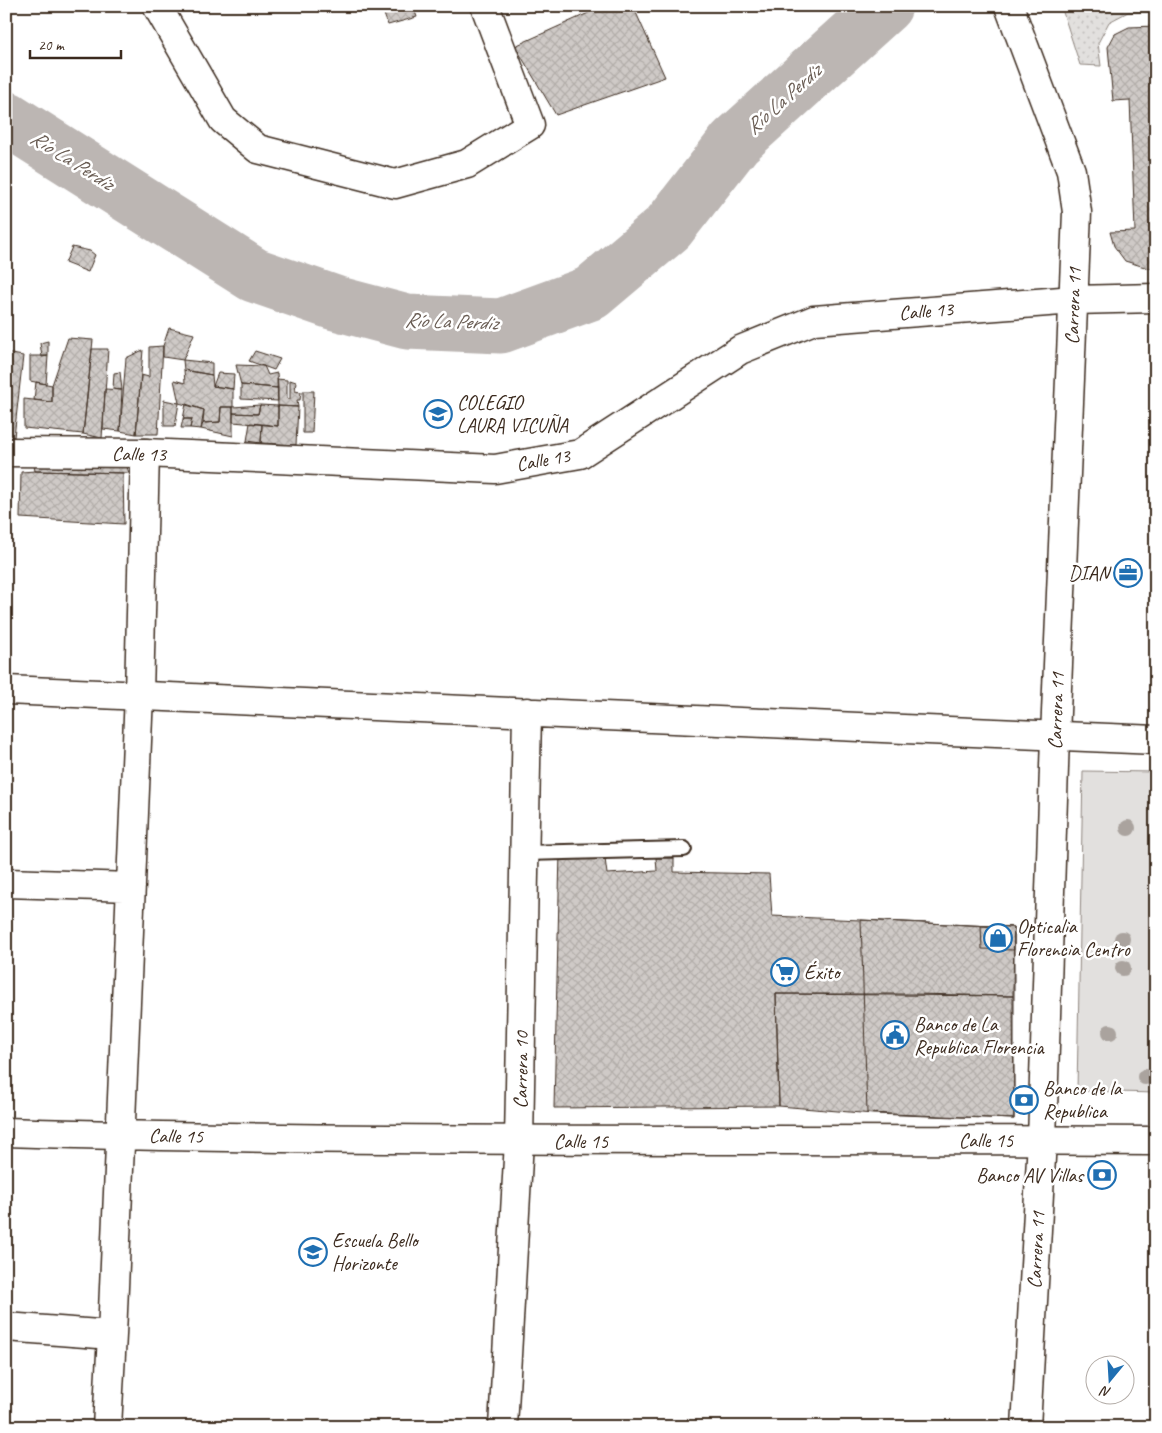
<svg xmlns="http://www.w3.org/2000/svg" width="1162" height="1433" font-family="Caveat,sans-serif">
<defs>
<pattern id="grass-dots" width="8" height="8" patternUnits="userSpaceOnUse" patternTransform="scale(1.25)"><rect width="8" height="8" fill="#e2e0de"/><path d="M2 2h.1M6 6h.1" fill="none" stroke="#c3c0be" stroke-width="1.8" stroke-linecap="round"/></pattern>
<pattern id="building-cross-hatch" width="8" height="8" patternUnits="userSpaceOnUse" patternTransform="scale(1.25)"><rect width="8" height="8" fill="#cfcac7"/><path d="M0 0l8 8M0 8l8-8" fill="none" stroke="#b3aeaa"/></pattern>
</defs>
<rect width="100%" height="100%" fill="#fff"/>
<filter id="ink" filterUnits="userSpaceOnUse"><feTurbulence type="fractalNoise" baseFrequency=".02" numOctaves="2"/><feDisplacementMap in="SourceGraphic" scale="10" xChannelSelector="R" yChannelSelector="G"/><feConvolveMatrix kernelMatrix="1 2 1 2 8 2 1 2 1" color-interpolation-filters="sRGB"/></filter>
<g filter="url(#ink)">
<path fill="url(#grass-dots)" stroke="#8e857e" d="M 1061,6 L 1156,6 L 1156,12 L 1128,12 L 1109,22 L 1098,43 L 1101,66 L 1080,65 Z"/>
<path fill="#e2e0de" stroke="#8e857e" d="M 1083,771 L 1156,772 L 1156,1093 L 1077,1091 Z"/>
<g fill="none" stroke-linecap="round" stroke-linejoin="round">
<path stroke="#bcb6b3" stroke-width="55" d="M 6,118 L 254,275 L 335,303 L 407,322 L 501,326 L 591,293 L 668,228 L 735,142 L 885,6"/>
</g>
<path fill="url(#building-cross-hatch)" stroke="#3b2a1e" d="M 381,6 L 413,6 L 417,17 L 388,25 Z
M 604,6 L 633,6 L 665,77 L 556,115 L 515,46 Z
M 1156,26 L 1156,268 L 1148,268 L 1125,261 L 1114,246 L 1110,232 L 1135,231 L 1130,100 L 1113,101 L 1108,47 L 1115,34 L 1129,27 Z
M 72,247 L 90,251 L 95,255 L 88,272 L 65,263 Z
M 169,328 L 194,334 L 183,360 L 163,357 L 163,346 Z
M 68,338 L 93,340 L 83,434 L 24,428 L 24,399 L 52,402 L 52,385 Z
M 48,341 L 48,356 L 42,357 L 40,343 Z
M 163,346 L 158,434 L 136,434 L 141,375 L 149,377 L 149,347 Z
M 92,349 L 108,349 L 102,438 L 83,434 Z
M 143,350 L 136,434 L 120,431 L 126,358 Z
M 255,351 L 280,359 L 274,370 L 249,361 Z
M 6,353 L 23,356 L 14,437 L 6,437 Z
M 30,356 L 48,356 L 46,384 L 30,381 Z
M 183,360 L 212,363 L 212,375 L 184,370 Z
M 236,365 L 264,366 L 268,375 L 277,373 L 278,388 L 241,385 Z
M 184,370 L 212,375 L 213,386 L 233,389 L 233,407 L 221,407 L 220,422 L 203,423 L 204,410 L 179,403 L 174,380 L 185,383 Z
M 120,372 L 122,390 L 113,389 L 114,373 Z
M 218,373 L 234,374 L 233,389 L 213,386 Z
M 277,379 L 287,380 L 287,399 L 290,399 L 290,380 L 296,382 L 295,391 L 301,392 L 300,400 L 297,400 L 298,407 L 278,406 Z
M 36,382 L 52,385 L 52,402 L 34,400 Z
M 241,385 L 278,388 L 278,401 L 241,399 Z
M 105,389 L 122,390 L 120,431 L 103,429 Z
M 303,391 L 314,391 L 312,433 L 303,433 Z
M 164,400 L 179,403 L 175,426 L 164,426 Z
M 186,404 L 204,410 L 201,429 L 190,428 L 192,419 L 183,419 Z
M 260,405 L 278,406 L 278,426 L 233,422 L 233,413 L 258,414 Z
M 260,405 L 258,414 L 233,413 L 233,407 Z
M 278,406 L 298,407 L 296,445 L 261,443 L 262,424 L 278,426 Z
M 221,407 L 233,407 L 233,436 L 201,429 L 203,423 L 220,422 Z
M 183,419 L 192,419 L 190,428 L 181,428 Z
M 250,423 L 262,424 L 261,443 L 247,441 Z
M 33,459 L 125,461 L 129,473 L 35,471 Z
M 35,471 L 123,473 L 124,524 L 20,518 L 21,472 Z
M 604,851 L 607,874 L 657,871 L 656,858 L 674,858 L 674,872 L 769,874 L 772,916 L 1014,927 L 1013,996 L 913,994 L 776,994 L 779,1106 L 554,1108 L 560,852 Z
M 861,920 L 1014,927 L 1014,1119 L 867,1113 Z
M 981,926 L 1014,927 L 1014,950 L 982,949 Z
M 776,994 L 1013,996 L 1014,1119 L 873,1114 L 779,1106 Z"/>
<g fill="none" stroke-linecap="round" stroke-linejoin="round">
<defs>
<path id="service" d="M 525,853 L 684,849"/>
<path id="minor" d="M 157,6 L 223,120 L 258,149 L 395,184 L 467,164 L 530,125 L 485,6
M 6,883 L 131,887
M 6,1132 C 389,1144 773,1138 1156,1141
M 6,1327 L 112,1335
M 107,1427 L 112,1335 L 139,694 L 145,453"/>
<path id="tertiary" d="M 6,452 L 145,453 L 495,469 L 580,454 L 740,350 L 814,320 L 1074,300
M 6,690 L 1156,740
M 503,1427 L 519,1141 L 527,712"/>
<path id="secondary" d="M 1009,6 L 1071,171 L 1077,212 L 1055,736 L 1042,1140 L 1026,1427
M 1074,300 L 1156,298"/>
</defs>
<use href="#service" stroke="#3b2a1e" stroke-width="18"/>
<use href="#minor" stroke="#3b2a1e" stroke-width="31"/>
<use href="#tertiary" stroke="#3b2a1e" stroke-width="31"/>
<use href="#secondary" stroke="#3b2a1e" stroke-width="31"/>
<use href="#service" stroke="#fff" stroke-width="14"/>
<use href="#minor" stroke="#fff" stroke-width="28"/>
<use href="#tertiary" stroke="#fff" stroke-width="28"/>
<use href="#secondary" stroke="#fff" stroke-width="28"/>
</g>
<g fill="#aaa39e">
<circle cx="1128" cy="828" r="8"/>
<circle cx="1122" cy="939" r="8"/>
<circle cx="1123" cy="968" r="8"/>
<circle cx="1110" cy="1032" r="8"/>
<circle cx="1145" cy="1077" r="8"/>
</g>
</g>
<defs>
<symbol id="school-ring" viewBox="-11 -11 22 22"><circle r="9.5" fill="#fff" stroke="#1f6fb2" stroke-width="1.5"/><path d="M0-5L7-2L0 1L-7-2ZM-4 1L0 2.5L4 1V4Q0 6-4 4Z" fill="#1f6fb2"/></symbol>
<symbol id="office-ring" viewBox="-11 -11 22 22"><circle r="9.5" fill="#fff" stroke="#1f6fb2" stroke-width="1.5"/><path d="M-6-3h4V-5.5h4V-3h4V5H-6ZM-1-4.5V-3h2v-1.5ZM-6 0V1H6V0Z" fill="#1f6fb2"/></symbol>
<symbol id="shop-ring" viewBox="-11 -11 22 22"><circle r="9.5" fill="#fff" stroke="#1f6fb2" stroke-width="1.5"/><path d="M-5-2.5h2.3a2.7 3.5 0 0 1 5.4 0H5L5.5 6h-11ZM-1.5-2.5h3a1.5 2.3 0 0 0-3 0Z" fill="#1f6fb2"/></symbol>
<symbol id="supermarket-ring" viewBox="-11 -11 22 22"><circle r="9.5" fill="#fff" stroke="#1f6fb2" stroke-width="1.5"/><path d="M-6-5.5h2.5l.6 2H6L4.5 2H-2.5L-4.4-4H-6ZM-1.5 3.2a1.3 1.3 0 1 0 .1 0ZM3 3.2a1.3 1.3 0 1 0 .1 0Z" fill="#1f6fb2"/></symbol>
<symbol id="civic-ring" viewBox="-11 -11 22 22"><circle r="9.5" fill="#fff" stroke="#1f6fb2" stroke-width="1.5"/><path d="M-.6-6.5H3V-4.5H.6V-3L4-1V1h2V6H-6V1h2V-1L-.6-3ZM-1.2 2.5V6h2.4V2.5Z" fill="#1f6fb2"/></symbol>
<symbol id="bank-ring" viewBox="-11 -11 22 22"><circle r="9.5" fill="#fff" stroke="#1f6fb2" stroke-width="1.5"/><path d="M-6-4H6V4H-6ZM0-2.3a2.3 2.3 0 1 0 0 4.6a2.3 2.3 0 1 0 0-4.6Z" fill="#1f6fb2"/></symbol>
</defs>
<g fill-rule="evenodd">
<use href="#school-ring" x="422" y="398" width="32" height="32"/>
<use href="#office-ring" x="1112" y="557" width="32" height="32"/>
<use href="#shop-ring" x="982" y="922" width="32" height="32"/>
<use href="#supermarket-ring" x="769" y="956" width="32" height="32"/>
<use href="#civic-ring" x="879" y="1019" width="32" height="32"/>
<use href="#bank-ring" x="1008" y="1084" width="32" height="32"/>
<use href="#bank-ring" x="1086" y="1159" width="32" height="32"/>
<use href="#school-ring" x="297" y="1236" width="32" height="32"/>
</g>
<g text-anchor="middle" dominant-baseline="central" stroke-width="5" stroke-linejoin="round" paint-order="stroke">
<g font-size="20" fill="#3b2a1e" stroke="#fff">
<text transform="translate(1073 306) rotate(-88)">Carrera 11</text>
<text transform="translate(926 311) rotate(-5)">Calle 13</text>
<text transform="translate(139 454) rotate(1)">Calle 13</text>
<text transform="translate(543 460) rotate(-10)">Calle 13</text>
<text transform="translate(1056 711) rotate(-88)">Carrera 11</text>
<text transform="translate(521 1070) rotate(-89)">Carrera 10</text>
<text transform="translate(176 1136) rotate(1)">Calle 15</text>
<text x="986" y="1140">Calle 15</text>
<text x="581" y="1141">Calle 15</text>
<text transform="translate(1036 1250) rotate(-87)">Carrera 11</text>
</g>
<g font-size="20" fill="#3b2a1e" stroke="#fff" text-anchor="start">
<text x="457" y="402">COLEGIO<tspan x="457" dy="23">LAURA VICUÑA</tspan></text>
<text x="1109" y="573" text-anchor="end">DIAN</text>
<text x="1017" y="926">Opticalia<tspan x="1017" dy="23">Florencia Centro</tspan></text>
<text x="804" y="972">Éxito</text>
<text x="914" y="1024">Banco de La<tspan x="914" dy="23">Republica Florencia</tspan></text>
<text x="1043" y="1088">Banco de la<tspan x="1043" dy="23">Republica</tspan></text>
<text x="1083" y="1175" text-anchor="end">Banco AV Villas</text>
<text x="332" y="1240">Escuela Bello<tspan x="332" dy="23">Horizonte</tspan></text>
</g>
<g font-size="21" font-style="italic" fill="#685b52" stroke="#fff">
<text transform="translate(783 99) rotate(-42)">Río La Perdiz</text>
<text transform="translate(72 160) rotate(32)">Río La Perdiz</text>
<text transform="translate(451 321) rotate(2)">Río La Perdiz</text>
</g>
</g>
<rect width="1162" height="1433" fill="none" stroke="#fff" stroke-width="25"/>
<rect x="12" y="12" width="1137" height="1408" fill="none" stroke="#3b2a1e" stroke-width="2" filter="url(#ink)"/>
<g transform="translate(1110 1380) rotate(198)"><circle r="24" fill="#ffffff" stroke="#b1aaa5"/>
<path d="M0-4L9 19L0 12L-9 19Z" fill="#1f6fb2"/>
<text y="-8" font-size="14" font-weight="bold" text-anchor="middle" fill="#3b2a1e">N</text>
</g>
<path d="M30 50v8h91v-8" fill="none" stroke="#3b2a1e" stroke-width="2.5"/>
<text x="38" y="50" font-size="15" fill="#3b2a1e" stroke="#ffffff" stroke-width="4" paint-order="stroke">20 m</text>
</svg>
